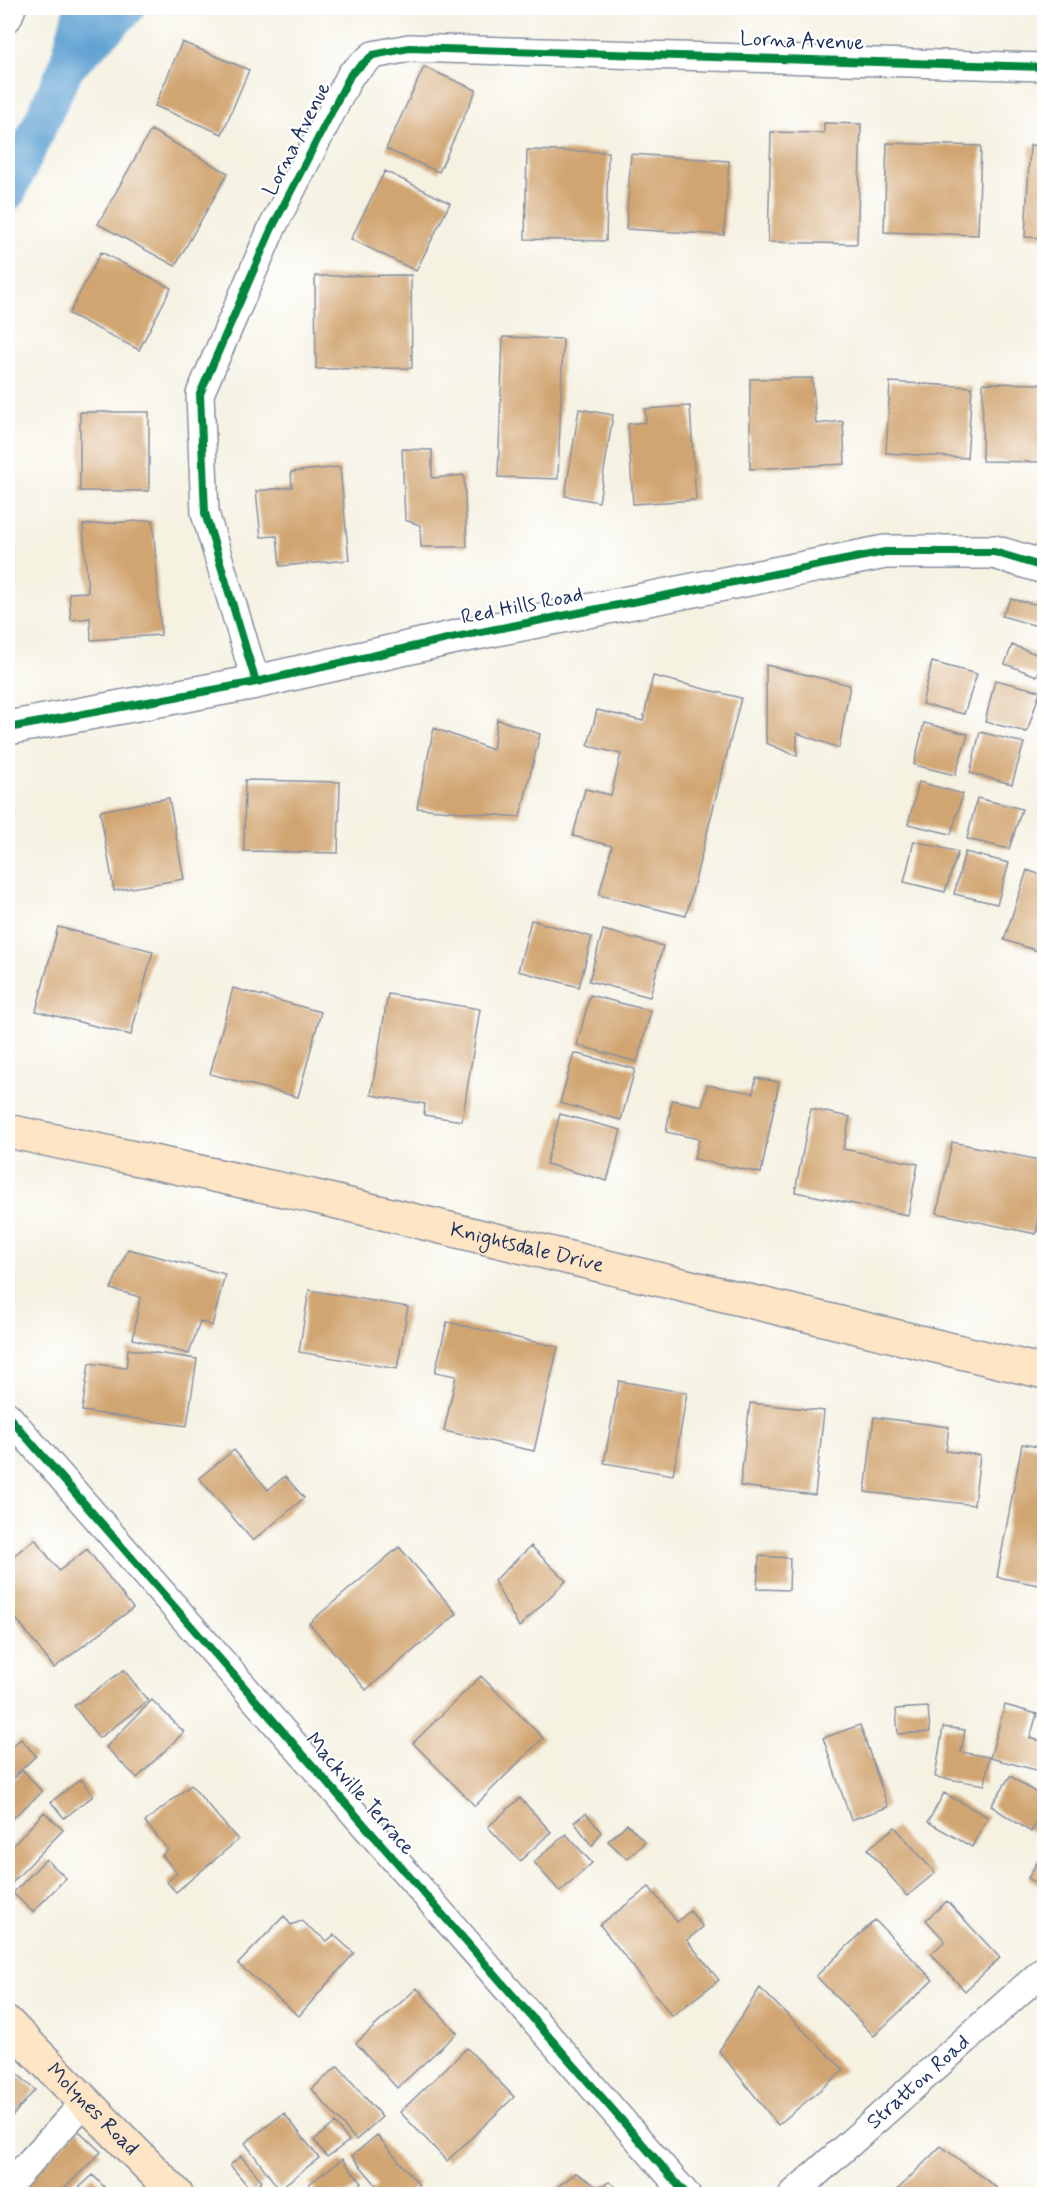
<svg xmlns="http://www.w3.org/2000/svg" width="1052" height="2202" font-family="Mynerve,sans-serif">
<rect width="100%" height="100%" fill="#fff"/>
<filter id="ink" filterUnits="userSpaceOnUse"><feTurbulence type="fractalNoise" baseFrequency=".0167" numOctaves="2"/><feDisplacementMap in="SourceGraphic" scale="12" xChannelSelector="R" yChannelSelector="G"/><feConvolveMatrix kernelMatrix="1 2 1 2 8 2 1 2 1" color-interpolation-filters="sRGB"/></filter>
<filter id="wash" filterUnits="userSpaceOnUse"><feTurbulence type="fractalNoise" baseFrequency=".008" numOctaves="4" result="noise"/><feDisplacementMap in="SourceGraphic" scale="24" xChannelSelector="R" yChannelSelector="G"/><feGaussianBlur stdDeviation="1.35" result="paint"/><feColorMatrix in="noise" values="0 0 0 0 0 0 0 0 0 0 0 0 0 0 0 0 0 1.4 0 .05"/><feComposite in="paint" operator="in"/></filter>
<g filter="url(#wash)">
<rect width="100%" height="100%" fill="#f5f2e2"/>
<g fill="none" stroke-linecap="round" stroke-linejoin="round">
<path stroke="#5ea1d2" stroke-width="36" d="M 68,66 L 127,8
M 8,193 L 66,68 L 82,8"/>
</g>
<g id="blocks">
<path fill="#d1a571" d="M 182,42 L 249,70 L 222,134 L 155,106 Z
M 424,67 L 476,90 L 439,172 L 386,149 Z
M 824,123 L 861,124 L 857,244 L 768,242 L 771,132 L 824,133 Z
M 151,130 L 228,173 L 175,266 L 98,224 Z
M 887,143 L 981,146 L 978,235 L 884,232 Z
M 1030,145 L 1044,146 L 1044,238 L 1025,237 Z
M 527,150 L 608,152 L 606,241 L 525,239 Z
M 631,154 L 729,161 L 724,235 L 626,229 Z
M 385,171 L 450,203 L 416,271 L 351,239 Z
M 101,252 L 171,288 L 139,350 L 69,314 Z
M 411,275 L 412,368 L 316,369 L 315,276 Z
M 503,337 L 563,339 L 558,479 L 498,477 Z
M 812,378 L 816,424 L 843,421 L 845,464 L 750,469 L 750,379 Z
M 890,382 L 972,387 L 967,458 L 886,453 Z
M 983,383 L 1044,384 L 1044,462 L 982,461 Z
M 690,406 L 696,500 L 633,504 L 628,424 L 646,422 L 645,409 Z
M 579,409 L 613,415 L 599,502 L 565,496 Z
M 80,412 L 149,412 L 149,491 L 80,491 Z
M 402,449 L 432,450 L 432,478 L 464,475 L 467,547 L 421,547 L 420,525 L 405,520 Z
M 340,467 L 349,560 L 280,566 L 277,536 L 261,537 L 256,491 L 292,487 L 291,472 Z
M 153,520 L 161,635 L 91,640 L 90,618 L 71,620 L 69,593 L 88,592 L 83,525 Z
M 1011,599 L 1044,606 L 1044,628 L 1002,616 Z
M 1012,645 L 1044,657 L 1037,676 L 1005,664 Z
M 932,662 L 977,674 L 964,714 L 922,704 Z
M 766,665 L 850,685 L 839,748 L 797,733 L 797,756 L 766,743 Z
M 653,676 L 741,698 L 686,916 L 599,895 L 612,846 L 573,836 L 585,789 L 611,795 L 621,754 L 588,746 L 597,710 L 643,721 Z
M 995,680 L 1040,691 L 1027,732 L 985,722 Z
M 497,719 L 540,734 L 520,817 L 417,808 L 434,728 L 493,750 Z
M 924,723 L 968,734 L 955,775 L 914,765 Z
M 980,732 L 1024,743 L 1012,784 L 970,773 Z
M 245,780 L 340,782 L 338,853 L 244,851 Z
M 919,782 L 963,794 L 951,834 L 908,824 Z
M 169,798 L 184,879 L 114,891 L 100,811 Z
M 977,798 L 1022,809 L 1009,849 L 967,839 Z
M 914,841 L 958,852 L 945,892 L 904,882 Z
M 965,852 L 1009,863 L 997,904 L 954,894 Z
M 1027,870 L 1044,876 L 1044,953 L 1004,940 Z
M 531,920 L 592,937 L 579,987 L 518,971 Z
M 58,927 L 153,951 L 131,1035 L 36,1011 Z
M 603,930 L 663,946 L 650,997 L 589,981 Z
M 233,988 L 321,1012 L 298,1097 L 210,1074 Z
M 388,994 L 480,1009 L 462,1121 L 424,1115 L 425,1104 L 371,1095 Z
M 590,995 L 651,1011 L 637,1062 L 577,1045 Z
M 574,1053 L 635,1069 L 621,1120 L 560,1103 Z
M 756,1078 L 779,1082 L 761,1173 L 694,1159 L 699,1139 L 666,1132 L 672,1100 L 702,1106 L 707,1085 L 753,1093 Z
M 811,1109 L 850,1117 L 843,1149 L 918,1164 L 908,1215 L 795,1192 Z
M 560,1114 L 621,1130 L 607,1181 L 546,1164 Z
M 952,1142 L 1044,1161 L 1044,1192 L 1036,1234 L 937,1213 Z
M 128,1249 L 225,1274 L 212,1326 L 200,1321 L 189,1354 L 133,1339 L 140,1297 L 111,1289 Z
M 309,1290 L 408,1307 L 397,1369 L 299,1352 Z
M 447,1322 L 558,1347 L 534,1451 L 444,1431 L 456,1376 L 435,1372 Z
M 128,1349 L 197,1359 L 187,1426 L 82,1411 L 89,1363 L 126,1368 Z
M 619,1381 L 687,1393 L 673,1475 L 604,1463 Z
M 750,1403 L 824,1411 L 815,1495 L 740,1486 Z
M 874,1417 L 949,1427 L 946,1451 L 980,1455 L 974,1505 L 865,1492 Z
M 1022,1444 L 1044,1448 L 1044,1586 L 997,1577 Z
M 234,1450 L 268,1490 L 285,1476 L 304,1498 L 253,1541 L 199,1478 Z
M 35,1539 L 59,1571 L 87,1549 L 133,1608 L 54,1668 L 8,1608 L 8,1560 Z
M 531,1546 L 566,1581 L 519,1627 L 494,1581 Z
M 399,1547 L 457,1614 L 366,1690 L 309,1623 Z
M 759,1556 L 790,1558 L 789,1590 L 757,1589 Z
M 124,1670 L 148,1701 L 99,1738 L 74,1706 Z
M 481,1676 L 543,1738 L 475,1806 L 413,1743 Z
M 152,1700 L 184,1732 L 137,1778 L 106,1747 Z
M 1005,1705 L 1037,1714 L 1030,1738 L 1044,1742 L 1044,1772 L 990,1758 Z
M 928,1707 L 930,1732 L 898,1734 L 896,1709 Z
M 860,1725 L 888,1807 L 851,1820 L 823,1738 Z
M 943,1727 L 965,1730 L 961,1752 L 989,1757 L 985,1785 L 935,1777 Z
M 21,1739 L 36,1756 L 8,1781 L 8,1750 Z
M 23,1770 L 42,1792 L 8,1822 L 8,1784 Z
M 1010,1776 L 1044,1798 L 1044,1812 L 1031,1832 L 991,1806 Z
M 81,1779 L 93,1796 L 64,1818 L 51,1802 Z
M 191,1785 L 238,1840 L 176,1892 L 167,1882 L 177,1873 L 162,1855 L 168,1849 L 145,1822 Z
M 944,1793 L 988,1817 L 972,1847 L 928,1822 Z
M 520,1798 L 551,1832 L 520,1861 L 488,1827 Z
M 44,1812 L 63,1830 L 8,1887 L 8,1851 Z
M 586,1813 L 601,1832 L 592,1846 L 574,1822 Z
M 627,1824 L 645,1842 L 627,1859 L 608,1841 Z
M 895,1827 L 935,1873 L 907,1896 L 868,1849 Z
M 566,1834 L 592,1863 L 560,1892 L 534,1862 Z
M 1043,1853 L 1044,1854 L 1044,1888 L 1028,1878 Z
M 46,1859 L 66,1878 L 33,1912 L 13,1893 Z
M 649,1887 L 677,1922 L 690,1911 L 703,1927 L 687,1940 L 719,1980 L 672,2016 L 600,1925 Z
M 947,1901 L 1000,1958 L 965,1991 L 931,1954 L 945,1941 L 926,1920 Z
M 284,1916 L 291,1925 L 301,1921 L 327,1941 L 334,1935 L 354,1953 L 299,2016 L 238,1964 Z
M 875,1920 L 933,1980 L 874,2036 L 816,1976 Z
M 417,1988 L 457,2033 L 397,2088 L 356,2043 Z
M 760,1988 L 844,2070 L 778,2125 L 719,2051 Z
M 467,2048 L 514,2097 L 447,2161 L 400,2112 Z
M 8,2065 L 35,2090 L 8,2121 Z
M 338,2066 L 382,2117 L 356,2140 L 312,2089 Z
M 284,2113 L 319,2158 L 279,2189 L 245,2143 Z
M 335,2123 L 349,2141 L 327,2157 L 314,2140 Z
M 78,2130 L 101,2152 L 59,2194 L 14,2194 Z
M 377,2135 L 419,2185 L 407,2194 L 367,2194 L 377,2186 L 352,2156 Z
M 941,2146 L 997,2188 L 991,2194 L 893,2194 Z
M 241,2156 L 262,2181 L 254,2193 L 230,2165 Z
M 342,2159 L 362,2183 L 347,2194 L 318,2194 L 309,2184 Z
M 576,2173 L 598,2187 L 609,2182 L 619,2189 L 611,2194 L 548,2194 Z
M 93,2175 L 106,2189 L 100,2194 L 72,2194 Z"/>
</g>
</g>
<g filter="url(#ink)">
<use href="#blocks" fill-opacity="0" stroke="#8890a0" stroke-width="1.5"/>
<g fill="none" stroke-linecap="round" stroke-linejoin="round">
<defs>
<g id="minor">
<path d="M 8,18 L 12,8"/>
<path d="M 256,682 L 205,513 L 200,394 L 271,230 L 351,74 L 373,55 L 409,48 L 1044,67"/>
<path d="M 8,1416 L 686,2194"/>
<path d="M 8,2186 L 85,2102"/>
<path id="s1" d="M 793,2194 L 1044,1970"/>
</g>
<path id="tertiary" d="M 8,728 L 256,682 L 456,637 L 885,552 L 994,552 L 1044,567"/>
<g id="secondary">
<path id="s2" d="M 8,1131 L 312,1196 L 1044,1372"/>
<path id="s3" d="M 8,2024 L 176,2194"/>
</g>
</defs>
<use href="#minor" stroke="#8890a0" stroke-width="30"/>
<use href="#tertiary" stroke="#8890a0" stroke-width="36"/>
<use href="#secondary" stroke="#8890a0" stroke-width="36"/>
<use href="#minor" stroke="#fff" stroke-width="27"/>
<use href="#tertiary" stroke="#fff" stroke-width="33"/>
<use href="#secondary" stroke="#fde5c5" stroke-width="33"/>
<defs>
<path id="cycleway" d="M 256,682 L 205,513 L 200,394 L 271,230 L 351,74 L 373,55 L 409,48 L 1044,67
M 8,728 L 256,682 L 456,637 L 885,552 L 994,552 L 1044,567
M 8,1416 L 686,2194"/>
</defs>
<use href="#cycleway" stroke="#fff" stroke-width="11"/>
<use href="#cycleway" stroke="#00873e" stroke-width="8"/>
</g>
</g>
<g text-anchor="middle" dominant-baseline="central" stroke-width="4.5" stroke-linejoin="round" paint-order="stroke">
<g font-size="21" fill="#1b2f5e" stroke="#fff">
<text transform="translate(802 41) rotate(2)">Lorna Avenue</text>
<text transform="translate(297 139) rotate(-63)">Lorna Avenue</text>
<text transform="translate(522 606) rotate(-11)">Red Hills Road</text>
<text stroke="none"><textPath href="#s2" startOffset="532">Knightsdale Drive</textPath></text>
<text transform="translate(360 1794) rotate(49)">Mackville Terrace</text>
<text stroke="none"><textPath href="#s1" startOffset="168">Stratton Road</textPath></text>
<text stroke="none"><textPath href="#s3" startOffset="120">Molynes Road</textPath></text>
</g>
</g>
<rect width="1052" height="2202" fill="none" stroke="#fff" stroke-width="30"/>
</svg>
